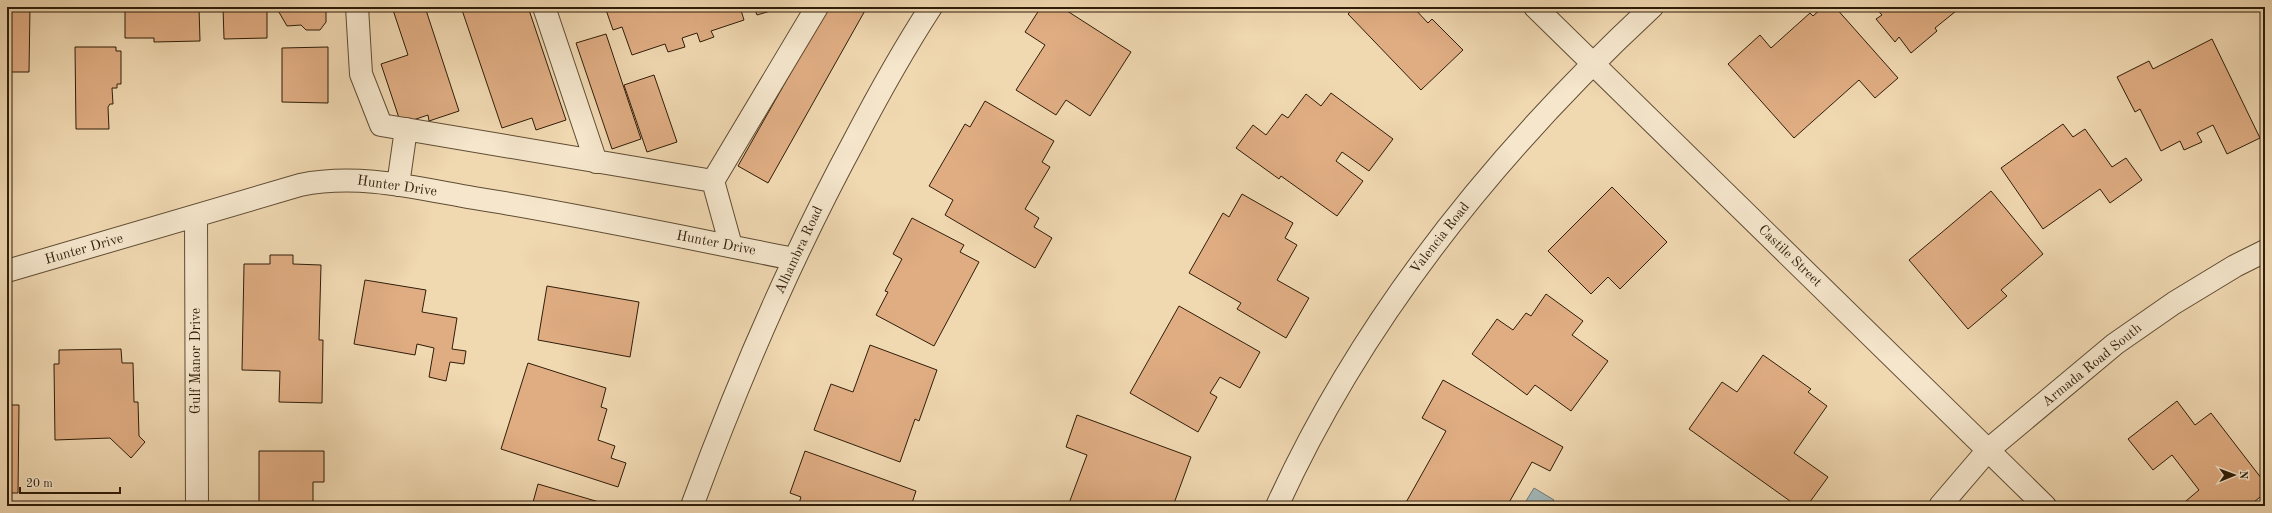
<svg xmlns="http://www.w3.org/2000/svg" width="2272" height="513" font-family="'Old Standard TT',serif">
<rect width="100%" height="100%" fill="#f0d8b1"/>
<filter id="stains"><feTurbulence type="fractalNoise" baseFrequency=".005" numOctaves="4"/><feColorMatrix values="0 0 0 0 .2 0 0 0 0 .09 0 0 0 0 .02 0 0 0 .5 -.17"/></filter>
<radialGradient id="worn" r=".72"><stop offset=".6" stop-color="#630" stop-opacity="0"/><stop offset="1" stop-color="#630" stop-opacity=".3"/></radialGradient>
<path fill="#a1b6b8" stroke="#737972" d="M 1534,488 L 1554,500 L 1550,506 L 1523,506 Z"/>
<path fill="#e0ad83" stroke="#2f1d09" d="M 7,7 L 30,7 L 29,72 L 7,72 Z
M 83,7 L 199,7 L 200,41 L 154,42 L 154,38 L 125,38 L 125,9 L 83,10 Z
M 223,7 L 267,7 L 267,38 L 224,39 Z
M 276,7 L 326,7 L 326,22 L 320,30 L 306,30 L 301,25 L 287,26 Z
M 392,7 L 425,7 L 459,111 L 429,121 L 428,115 L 401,124 L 381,64 L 408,55 Z
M 461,7 L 528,7 L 566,120 L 536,130 L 532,118 L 502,128 Z
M 605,7 L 740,7 L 744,20 L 711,31 L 714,37 L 700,42 L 697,33 L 682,38 L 685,47 L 668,52 L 665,44 L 632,55 L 622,27 L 613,30 Z
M 754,7 L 784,7 L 757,15 Z
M 828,7 L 867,7 L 768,183 L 738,166 Z
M 1041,7 L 1061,7 L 1131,52 L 1090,116 L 1066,100 L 1056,115 L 1016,90 L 1045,45 L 1025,32 Z
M 1355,7 L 1413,7 L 1428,23 L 1432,19 L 1463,50 L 1421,90 L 1348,14 Z
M 1823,7 L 1835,7 L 1898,78 L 1875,98 L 1859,80 L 1794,138 L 1728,64 L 1760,35 L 1771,48 L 1810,13 L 1813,16 Z
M 1875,7 L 1961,7 L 1935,28 L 1937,31 L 1911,53 L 1899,37 L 1895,42 L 1876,19 L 1882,15 Z
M 606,34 L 641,139 L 612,149 L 576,43 Z
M 2212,39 L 2260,138 L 2227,154 L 2213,125 L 2197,133 L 2202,142 L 2184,150 L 2180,141 L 2161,151 L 2140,109 L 2135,112 L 2117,77 L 2149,61 L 2153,69 Z
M 75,47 L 116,47 L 116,51 L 121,51 L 121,84 L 117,84 L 117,88 L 112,88 L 113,104 L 110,104 L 108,107 L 109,129 L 76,129 Z
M 328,47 L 328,103 L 282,102 L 282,48 Z
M 654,75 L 677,142 L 647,152 L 624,85 Z
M 1331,93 L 1393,139 L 1369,171 L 1342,152 L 1336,161 L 1363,181 L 1337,216 L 1281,176 L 1279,179 L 1236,148 L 1253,125 L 1266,135 L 1282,114 L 1288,118 L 1306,94 L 1321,106 Z
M 985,101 L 1054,141 L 1042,162 L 1050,167 L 1025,209 L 1039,218 L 1034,227 L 1052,238 L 1035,268 L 945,215 L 953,200 L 929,186 L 965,124 L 970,127 Z
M 2063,124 L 2073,137 L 2085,129 L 2112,167 L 2126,158 L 2142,180 L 2110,203 L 2100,189 L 2043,229 L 2001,168 Z
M 1612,187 L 1667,242 L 1620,289 L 1608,277 L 1591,294 L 1548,251 Z
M 1991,191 L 2043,254 L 2001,290 L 2007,296 L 1968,329 L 1909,260 Z
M 1242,194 L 1293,223 L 1285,238 L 1297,245 L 1277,280 L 1309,298 L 1286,338 L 1237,309 L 1241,303 L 1189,273 L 1223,213 L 1229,217 Z
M 912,218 L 964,245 L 960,252 L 979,262 L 934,346 L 876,315 L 888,292 L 885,291 L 902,259 L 893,254 Z
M 270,255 L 293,255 L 293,264 L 321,265 L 319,340 L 323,340 L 322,403 L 279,402 L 280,371 L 242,370 L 244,264 L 270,264 Z
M 365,280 L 426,290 L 422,312 L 457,318 L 452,349 L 466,351 L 464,364 L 450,362 L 446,381 L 429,377 L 434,348 L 417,344 L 415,355 L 354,344 Z
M 547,286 L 639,302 L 630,357 L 538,340 Z
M 1546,294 L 1583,321 L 1572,335 L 1608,361 L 1571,411 L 1535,385 L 1527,395 L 1472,354 L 1497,319 L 1513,330 L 1526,313 L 1531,316 Z
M 1179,306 L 1260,352 L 1240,388 L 1220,377 L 1210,393 L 1217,397 L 1198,432 L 1130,393 Z
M 870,345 L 937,370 L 919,421 L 915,419 L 900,462 L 814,430 L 831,384 L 853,392 Z
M 121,349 L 122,363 L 133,363 L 134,402 L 138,402 L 139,436 L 145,442 L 131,458 L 110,438 L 55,440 L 54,364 L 59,364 L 59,350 Z
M 1763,355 L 1811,389 L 1808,392 L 1827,406 L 1794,453 L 1828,477 L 1807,506 L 1797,506 L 1689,429 L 1722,382 L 1737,392 Z
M 528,363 L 606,388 L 601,407 L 607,409 L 598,440 L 615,446 L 611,458 L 626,463 L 618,487 L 501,449 Z
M 1443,380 L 1563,447 L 1550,471 L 1532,462 L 1507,506 L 1404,506 L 1446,431 L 1422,418 Z
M 2177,401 L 2195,425 L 2211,413 L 2265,483 L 2265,493 L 2249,506 L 2180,506 L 2199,490 L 2172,455 L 2153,470 L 2128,439 Z
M 7,405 L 19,405 L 18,493 L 7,493 Z
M 1077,415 L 1191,457 L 1173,506 L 1068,506 L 1087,455 L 1066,447 Z
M 259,451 L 324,451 L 324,482 L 313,482 L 313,506 L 259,506 Z
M 805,451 L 916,491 L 911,506 L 798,506 L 801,497 L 790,493 Z
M 538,484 L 599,502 L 598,506 L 532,506 Z"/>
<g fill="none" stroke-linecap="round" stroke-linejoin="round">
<defs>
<path id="minor" d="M 357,7 L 361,74 L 381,125 L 713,181 L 817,7
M 544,7 L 596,162
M 1535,7 L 2045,506
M 713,181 L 731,246
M 398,185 L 406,129
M 196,216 L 197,506
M 7,271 L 300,185 C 359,173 416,188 474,198 C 581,215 687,238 794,259
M 692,506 C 738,381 791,258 854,141 C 878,95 903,50 931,7
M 1277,506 C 1364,315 1499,149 1652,7
M 1940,506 L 1988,450 L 2115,344 L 2174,303 L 2235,266 L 2265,251"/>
</defs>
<use href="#minor" stroke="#5f4c33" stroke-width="24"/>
<use href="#minor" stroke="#f5e6cc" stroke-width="22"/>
</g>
<g text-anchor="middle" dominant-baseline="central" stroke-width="3" stroke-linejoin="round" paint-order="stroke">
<g font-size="14" fill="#2f1d09" stroke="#f5e6cc">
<text transform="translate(397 186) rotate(8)">Hunter Drive</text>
<text transform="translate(1440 238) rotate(-52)">Valencia Road</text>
<text transform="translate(716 243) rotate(11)">Hunter Drive</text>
<text transform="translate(84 249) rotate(-16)">Hunter Drive</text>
<text transform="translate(799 250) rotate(-65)">Alhambra Road</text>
<text transform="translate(1790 256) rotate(44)">Castile Street</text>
<text transform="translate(196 361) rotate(-90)">Gulf Manor Drive</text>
<text transform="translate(2092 365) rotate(-39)">Armada Road South</text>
</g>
</g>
<rect width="2272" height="513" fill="none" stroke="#f0d8b1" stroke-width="24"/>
<rect x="8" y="8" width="2256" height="497" fill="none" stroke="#2f1d09" stroke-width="2"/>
<rect x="12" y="12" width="2248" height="489" fill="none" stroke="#2f1d09"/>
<g transform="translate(2234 475) rotate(89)" stroke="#f5e6cc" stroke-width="3" paint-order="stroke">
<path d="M0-3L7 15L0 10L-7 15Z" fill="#2f1d09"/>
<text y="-6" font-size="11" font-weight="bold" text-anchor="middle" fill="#2f1d09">N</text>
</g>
<path d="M20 487v6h100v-6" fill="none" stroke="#2f1d09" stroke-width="2"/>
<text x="26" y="487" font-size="12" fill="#2f1d09" stroke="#f5e6cc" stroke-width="3" paint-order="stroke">20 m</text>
<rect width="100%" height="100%" filter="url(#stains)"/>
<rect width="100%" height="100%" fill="url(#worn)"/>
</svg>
